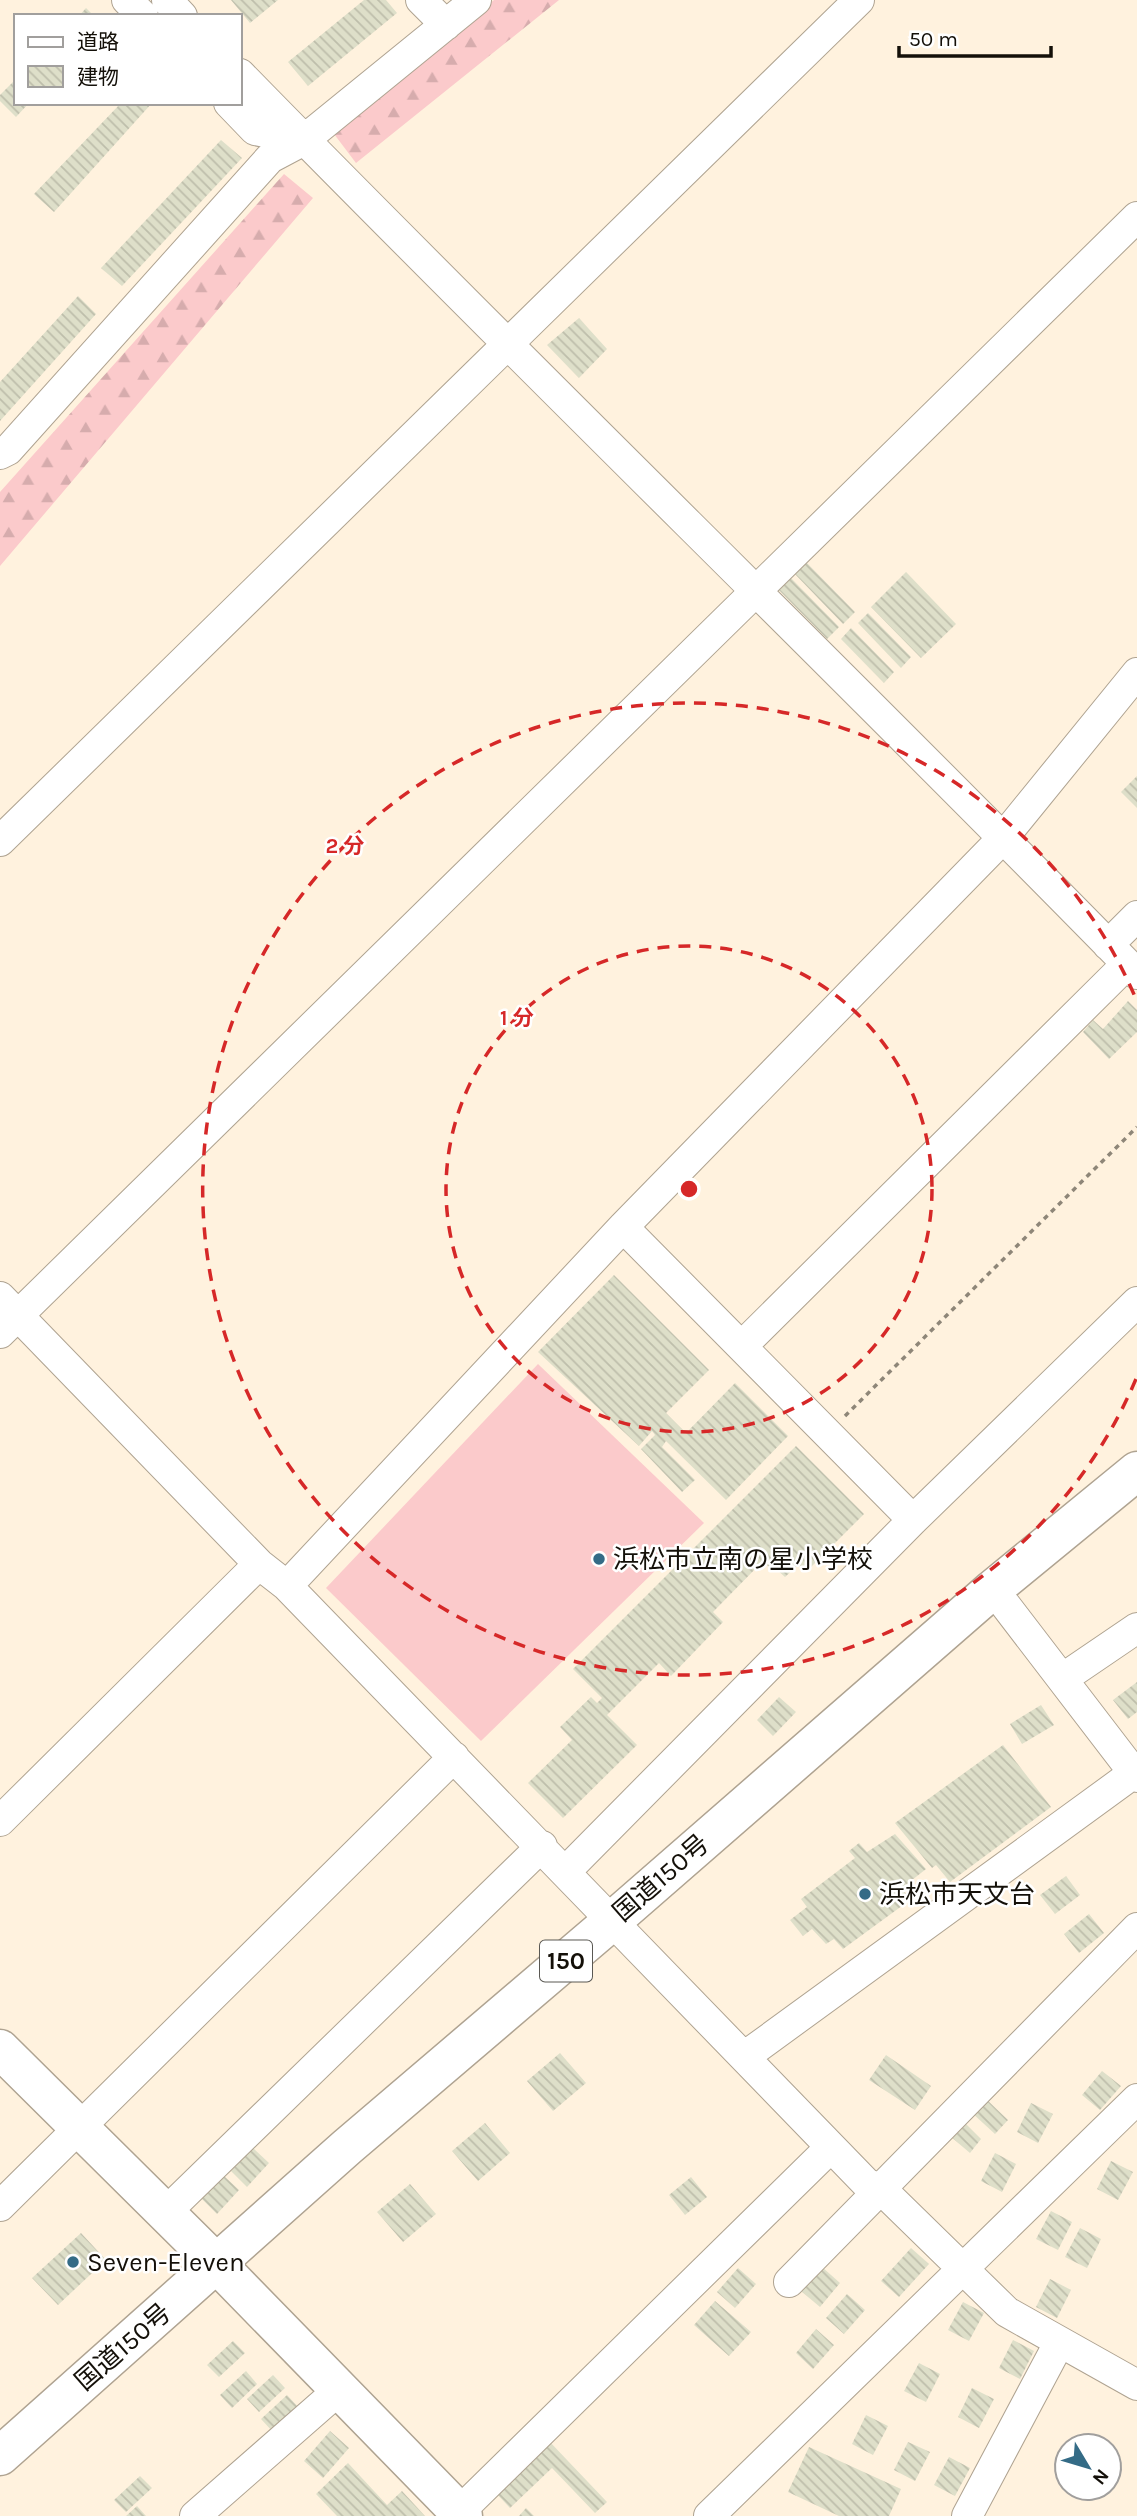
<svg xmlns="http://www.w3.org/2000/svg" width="1137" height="2516" font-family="Karla,'Noto Sans JP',sans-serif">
<defs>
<pattern id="forest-firs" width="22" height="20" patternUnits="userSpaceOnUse" patternTransform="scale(1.75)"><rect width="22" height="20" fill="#fbcacb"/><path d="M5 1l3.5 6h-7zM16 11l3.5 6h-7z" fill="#d6acad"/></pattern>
<pattern id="building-back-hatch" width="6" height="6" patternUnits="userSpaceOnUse" patternTransform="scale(1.75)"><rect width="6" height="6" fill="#dedfc9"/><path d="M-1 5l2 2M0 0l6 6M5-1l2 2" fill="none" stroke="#bebeab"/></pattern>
</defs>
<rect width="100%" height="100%" fill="#fff2de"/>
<path fill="url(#forest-firs)" d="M 494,0 L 559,0 L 356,163 L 331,130 Z
M 284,174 L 313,198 L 0,566 L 0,492 Z"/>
<path fill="#fbcacb" d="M 538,1364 L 704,1523 L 481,1741 L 326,1588 Z"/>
<path fill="url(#building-back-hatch)" d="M 231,0 L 278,0 L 250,23 Z
M 364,0 L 386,0 L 397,13 L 308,86 L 288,62 Z
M 86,8 L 94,16 L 79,16 Z
M 16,79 L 16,103 L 29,103 L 16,117 L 0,101 L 0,95 Z
M 121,103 L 152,103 L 54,212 L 34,194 Z
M 221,140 L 242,158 L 122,286 L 101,268 Z
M 78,296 L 96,314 L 0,421 L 0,382 Z
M 579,318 L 607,349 L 579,378 L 547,345 Z
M 805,561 L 855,612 L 843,624 L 793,572 Z
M 906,572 L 956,624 L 921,658 L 871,607 Z
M 789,576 L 839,627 L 827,639 L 777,588 Z
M 868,613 L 911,657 L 901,668 L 858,623 Z
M 851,628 L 894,672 L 884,683 L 841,639 Z
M 1137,776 L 1137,808 L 1121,792 Z
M 1128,1001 L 1137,1010 L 1137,1032 L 1109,1059 L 1083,1032 L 1093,1020 L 1103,1029 Z
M 614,1275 L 709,1370 L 666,1413 L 686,1433 L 735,1383 L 788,1436 L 726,1500 L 666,1441 L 662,1447 L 695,1480 L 682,1492 L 641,1449 L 655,1435 L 652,1431 L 639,1446 L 538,1352 Z
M 796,1446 L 864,1514 L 806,1572 L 799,1564 L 785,1577 L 775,1568 L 772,1570 L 763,1561 L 713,1612 L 723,1622 L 671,1676 L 659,1663 L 607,1715 L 637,1745 L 563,1818 L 528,1783 L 572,1740 L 560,1727 L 591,1697 L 597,1703 L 602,1698 L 573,1669 Z
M 1137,1682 L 1137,1712 L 1128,1719 L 1113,1700 Z
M 779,1697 L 796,1712 L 773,1736 L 757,1720 Z
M 1041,1705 L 1054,1725 L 1022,1744 L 1010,1724 Z
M 1003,1745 L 1051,1807 L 950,1882 L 936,1865 L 932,1868 L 895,1823 Z
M 895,1834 L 926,1869 L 902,1888 L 910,1900 L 843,1949 L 834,1939 L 826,1944 L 812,1929 L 803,1936 L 790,1920 L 807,1907 L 801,1899 L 855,1858 L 849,1851 L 859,1843 L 867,1852 Z
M 1066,1876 L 1080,1895 L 1055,1914 L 1040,1895 Z
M 1089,1914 L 1104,1933 L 1079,1953 L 1064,1934 Z
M 560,2053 L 586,2083 L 553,2111 L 527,2081 Z
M 886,2055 L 931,2086 L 915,2110 L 869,2080 Z
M 1102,2071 L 1121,2086 L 1100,2110 L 1082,2095 Z
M 985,2098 L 1008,2120 L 995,2134 L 971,2112 Z
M 1031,2103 L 1053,2114 L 1038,2143 L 1017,2132 Z
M 964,2122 L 981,2139 L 970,2153 L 950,2136 Z
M 485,2123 L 510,2153 L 478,2181 L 452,2151 Z
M 253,2148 L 269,2163 L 247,2187 L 231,2171 Z
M 995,2153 L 1016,2164 L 1002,2192 L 981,2181 Z
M 1111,2161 L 1133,2172 L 1118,2200 L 1097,2189 Z
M 223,2175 L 239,2190 L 217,2214 L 201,2198 Z
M 691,2177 L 707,2197 L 685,2215 L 669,2195 Z
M 410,2184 L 436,2214 L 403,2242 L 377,2212 Z
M 1051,2211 L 1072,2222 L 1058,2250 L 1036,2239 Z
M 1080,2228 L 1101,2239 L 1087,2268 L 1065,2257 Z
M 81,2233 L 106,2260 L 58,2305 L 32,2278 Z
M 911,2248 L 929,2264 L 899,2297 L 881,2281 Z
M 822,2267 L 840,2283 L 820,2307 L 801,2291 Z
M 738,2268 L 756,2284 L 735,2308 L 717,2292 Z
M 1050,2279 L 1071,2290 L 1057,2318 L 1036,2307 Z
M 847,2294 L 865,2310 L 844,2334 L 826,2318 Z
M 715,2301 L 751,2332 L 729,2356 L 694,2325 Z
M 963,2302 L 984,2313 L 969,2341 L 948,2330 Z
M 816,2329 L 834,2345 L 813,2369 L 796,2353 Z
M 1013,2340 L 1034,2351 L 1020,2379 L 999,2368 Z
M 233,2341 L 245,2353 L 219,2377 L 207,2365 Z
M 919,2363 L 940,2374 L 926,2402 L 904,2391 Z
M 246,2371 L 257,2384 L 232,2408 L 220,2395 Z
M 273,2375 L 285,2388 L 259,2412 L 247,2399 Z
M 972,2388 L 994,2399 L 979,2428 L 958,2417 Z
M 287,2395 L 299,2408 L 273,2432 L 261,2419 Z
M 866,2415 L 888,2426 L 873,2455 L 852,2444 Z
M 330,2431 L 349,2448 L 323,2478 L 304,2461 Z
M 548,2440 L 607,2502 L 595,2513 L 552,2468 L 510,2508 L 494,2491 Z
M 908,2442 L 930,2452 L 915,2481 L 894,2470 Z
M 809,2447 L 901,2489 L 889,2516 L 839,2516 L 788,2492 Z
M 1067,2455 L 1067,2479 L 1057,2474 Z
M 949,2457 L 970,2468 L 955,2496 L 934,2485 Z
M 348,2463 L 387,2505 L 402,2491 L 425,2516 L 337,2516 L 316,2494 Z
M 140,2476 L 152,2488 L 126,2512 L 114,2500 Z
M 137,2506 L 146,2516 L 126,2516 Z
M 526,2508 L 534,2516 L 519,2516 Z"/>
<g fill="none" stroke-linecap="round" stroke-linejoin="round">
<defs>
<path id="minor" d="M 127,0 L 143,16
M 167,0 L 182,16
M 421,0 L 446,25
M 240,74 C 536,377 841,671 1137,974
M 229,103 L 255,130 L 304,140
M 0,454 L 8,450 L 270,158 L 304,140 L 476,0
M 0,841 L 859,0
M 1108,945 L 1137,916
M 623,1227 L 913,1520
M 0,1297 L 259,1564 L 287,1586 L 867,2184 L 880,2188 L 1007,2312 L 1137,2385
M 0,1333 L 1137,217
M 742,1346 L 1127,964
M 287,1586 L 623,1227 L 1002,839 L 1137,673
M 993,1589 L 1137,1777
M 1062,1679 L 1137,1628
M 0,1821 L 259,1564
M 566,1871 L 913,1520 L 1137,1302
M 744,2057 L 1134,1773
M 0,2206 L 454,1757
M 165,2213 L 542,1846
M 789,2282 L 1137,1928
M 195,2516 L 340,2389
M 455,2516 L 831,2147
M 709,2516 L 1137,2099
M 967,2516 L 1059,2343"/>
<path id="major" d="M 0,2049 L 217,2264 L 463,2516"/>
<path id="highway" d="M 0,2456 L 347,2147 L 612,1921 L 993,1589 L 1137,1471"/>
</defs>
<use href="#minor" stroke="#afa391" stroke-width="32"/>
<use href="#major" stroke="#afa391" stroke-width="41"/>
<use href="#highway" stroke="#afa391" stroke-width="41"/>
<path stroke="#8e8678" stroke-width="3.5" stroke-dasharray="5 5" stroke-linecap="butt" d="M 845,1416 L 1137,1127"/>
<use href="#minor" stroke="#fff" stroke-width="30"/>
<use href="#major" stroke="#fff" stroke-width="38"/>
<use href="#highway" stroke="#fff" stroke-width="38"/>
</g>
<g fill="none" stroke="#d62828" stroke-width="3.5" stroke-dasharray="12 9">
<circle cx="689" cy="1189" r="243"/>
<path d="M1136 1379A486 486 0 1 1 1136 999"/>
</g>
<g fill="#346b86" stroke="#fff" stroke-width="2.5">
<circle cx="599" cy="1559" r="7"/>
<circle cx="865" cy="1894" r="7"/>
<circle cx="73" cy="2262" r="7"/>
</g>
<g text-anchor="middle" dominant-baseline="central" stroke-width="5" stroke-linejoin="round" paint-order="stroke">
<rect fill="#fff" stroke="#5a5853" stroke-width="2" x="540" y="1940.5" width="52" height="41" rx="5"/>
<g font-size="24" font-weight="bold" fill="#141009">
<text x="566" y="1961">150</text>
</g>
<g font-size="26" fill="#141009" stroke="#fff" text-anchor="start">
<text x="613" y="1559">浜松市立南の星小学校</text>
<text x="879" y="1894">浜松市天文台</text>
<text x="87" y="2262">Seven-Eleven</text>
</g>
<g font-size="26" fill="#141009" stroke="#fff">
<text transform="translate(661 1878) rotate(-41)">国道150号</text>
<text transform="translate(123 2347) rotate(-41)">国道150号</text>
</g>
</g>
<circle cx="689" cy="1189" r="10" fill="#d62828" stroke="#fff" stroke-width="3.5"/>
<g font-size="21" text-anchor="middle" font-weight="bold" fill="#d62828" stroke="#fff" stroke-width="5" stroke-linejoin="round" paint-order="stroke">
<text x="345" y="853">2 分</text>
<text x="517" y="1025">1 分</text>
</g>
<rect x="14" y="14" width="228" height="91" fill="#ffffff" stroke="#a19f9d" stroke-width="2"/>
<rect x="28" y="37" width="35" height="10" fill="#ffffff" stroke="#a19f9d" stroke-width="2"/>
<text x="77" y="49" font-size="21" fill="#141009">道路</text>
<rect x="28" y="66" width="35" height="21" fill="url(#building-back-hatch)" stroke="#a19f9d" stroke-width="2"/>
<text x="77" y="84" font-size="21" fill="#141009">建物</text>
<g transform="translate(1088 2467) rotate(128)"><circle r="33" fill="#ffffff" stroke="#a19f9d" stroke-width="2"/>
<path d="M0-5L12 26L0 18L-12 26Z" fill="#346b86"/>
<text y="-10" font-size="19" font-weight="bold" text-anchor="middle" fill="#141009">N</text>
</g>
<path d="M899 46v10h152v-10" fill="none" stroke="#141009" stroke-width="3.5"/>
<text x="909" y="46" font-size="21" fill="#141009" stroke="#ffffff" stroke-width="5" paint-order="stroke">50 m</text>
</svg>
